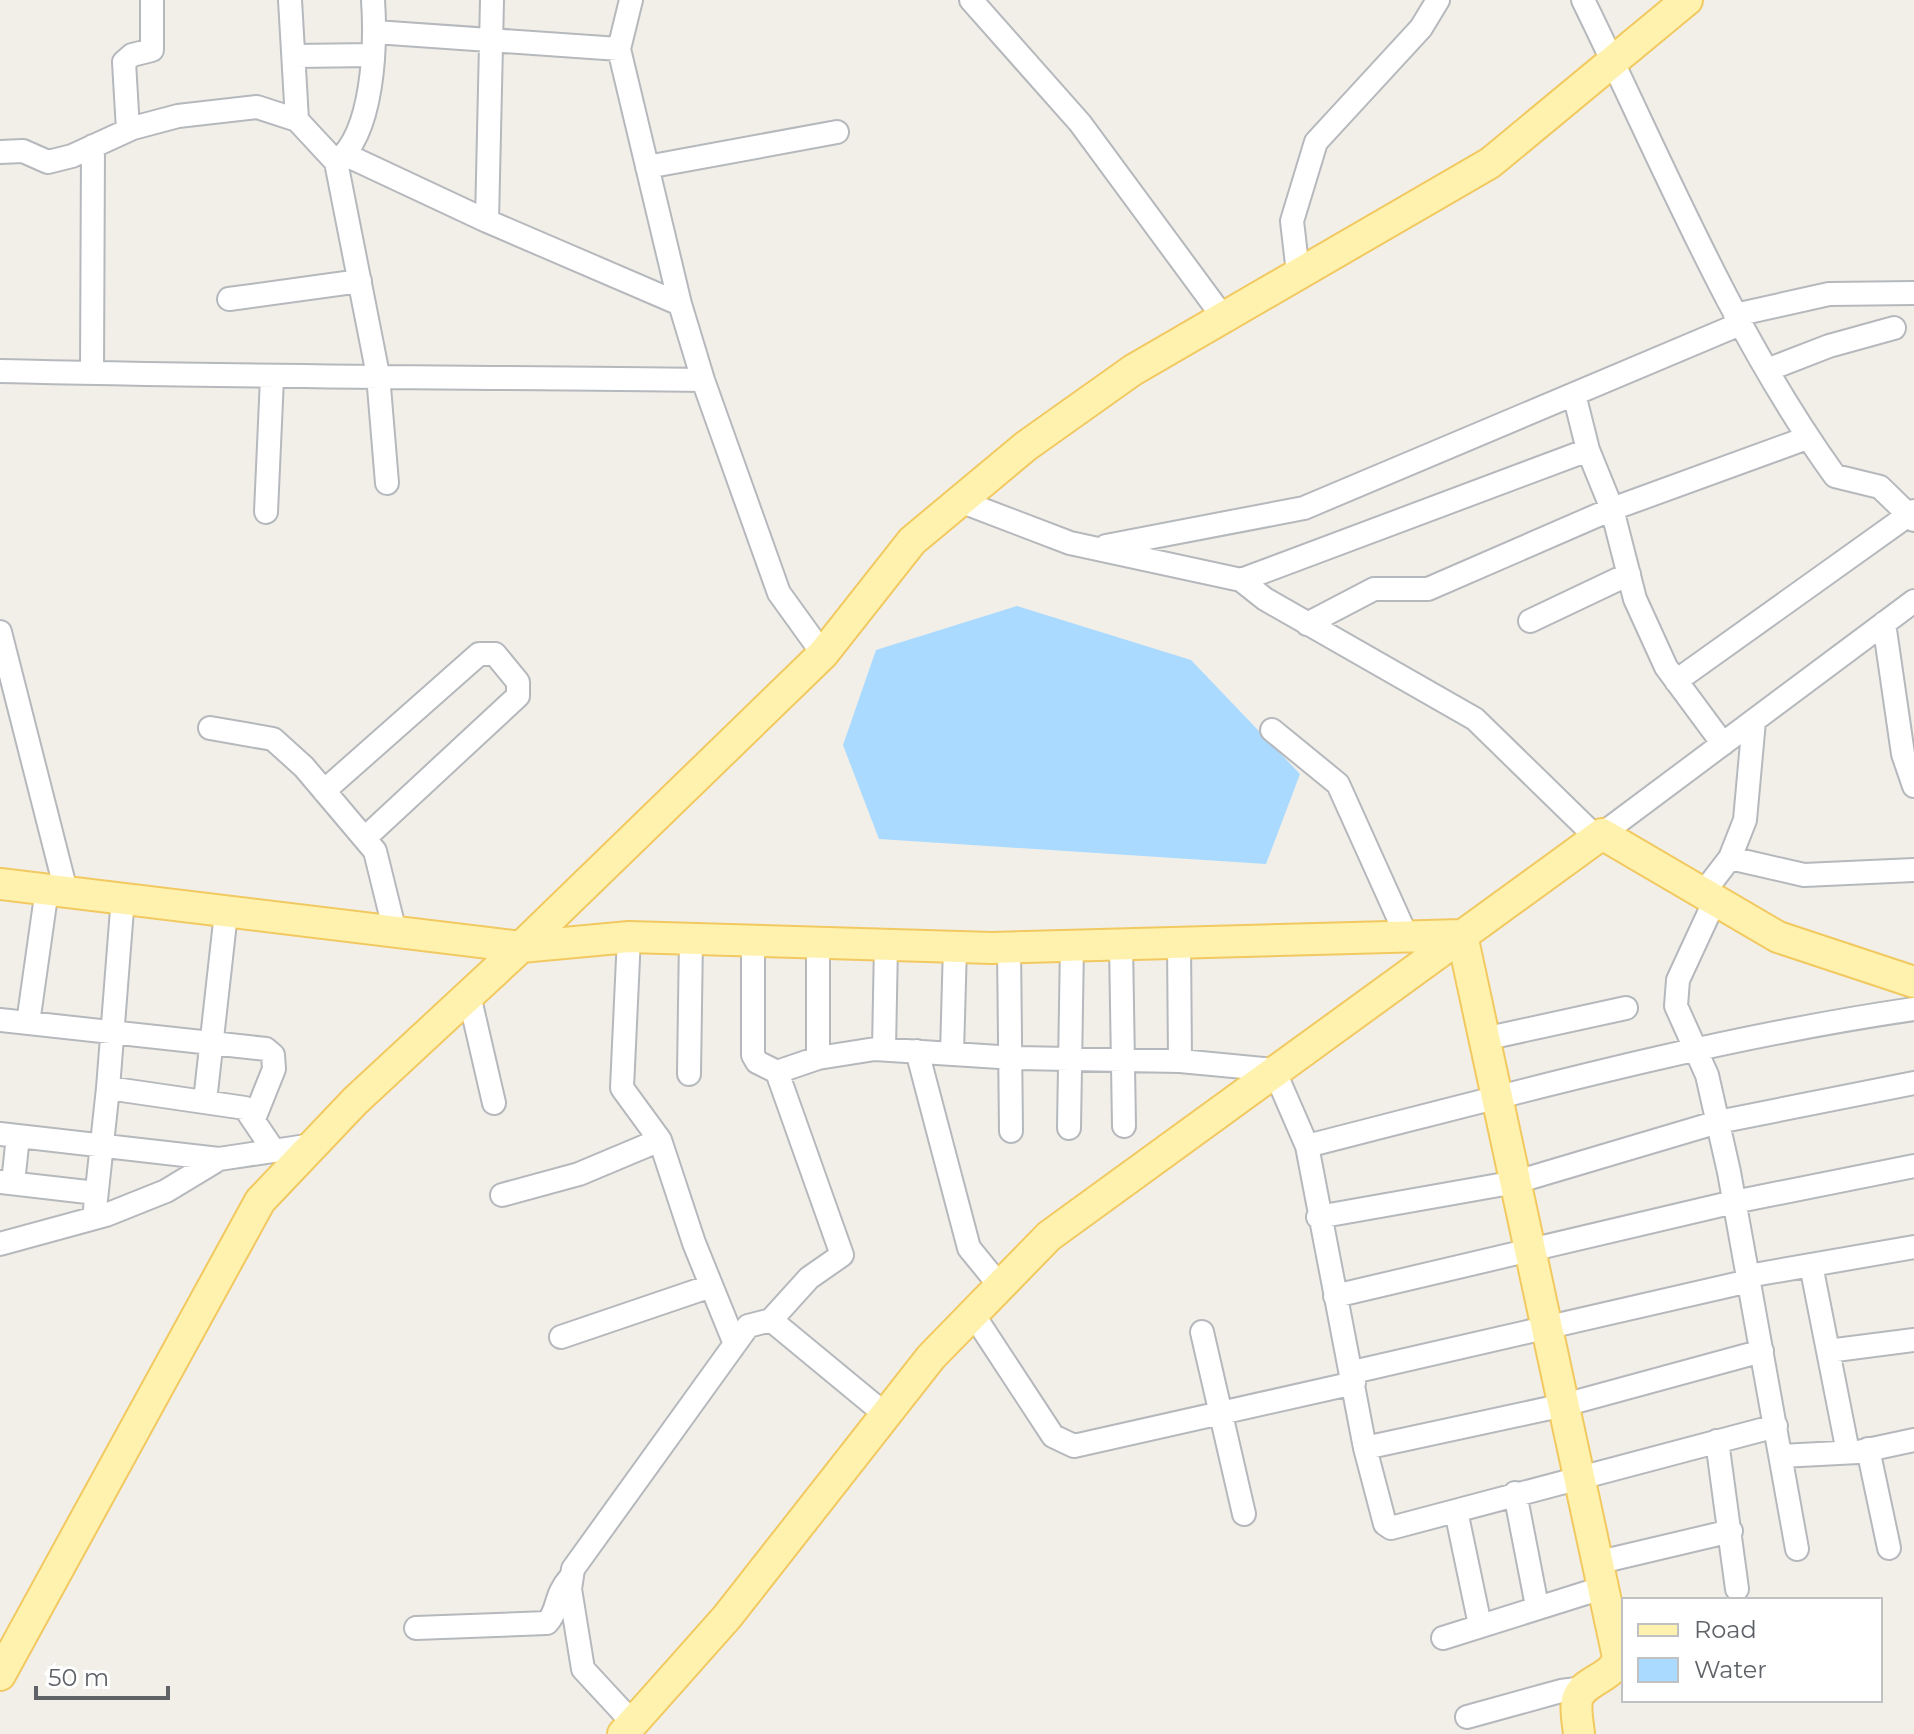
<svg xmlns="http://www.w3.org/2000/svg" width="1914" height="1734" font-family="Montserrat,sans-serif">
<rect width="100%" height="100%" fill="#f1efe8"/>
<path fill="#aadaff" d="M 1017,606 L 1191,660 L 1300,774 L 1266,864 L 879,839 L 843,745 L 876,650 Z"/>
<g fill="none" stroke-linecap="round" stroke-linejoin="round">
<defs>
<path id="minor" d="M 290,0 L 297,120
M 631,0 L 619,49 L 680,304 L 703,380 L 779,593 L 823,654
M 971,0 L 1080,123 L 1223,317
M 1583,0 C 1662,161 1730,330 1835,476 L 1880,487 L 1914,520
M 375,32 L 619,49
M 294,56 L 373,55
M 128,130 L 124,62 L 132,55 L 152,50 L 152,0
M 0,152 L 23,151 L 48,162 L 72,156 L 133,128 L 178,116 L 257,107 L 297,120 L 336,162 L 378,375 L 387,483
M 346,155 L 487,221 L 680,304
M 336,162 C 374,133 376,44 373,0
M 647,167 L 837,132
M 487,221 L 492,0
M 1298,273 L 1292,221 L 1316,142 L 1421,28 L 1438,0
M 229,299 L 360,281
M 1735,315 L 1829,294 L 1914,293
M 1767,370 L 1829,346 L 1894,328
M 0,371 C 234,377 468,377 703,380
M 92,373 L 93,146
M 1574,394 L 1588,450
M 960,501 L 1070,543 L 1241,580 L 1265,599 L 1475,719 L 1597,838
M 266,512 L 272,378
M 1106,546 L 1304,508 L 1740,324
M 1241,580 L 1588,450 L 1612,509 L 1635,599 L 1666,667 L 1723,744
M 1530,621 L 1629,574
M 1884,623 L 1903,754 L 1914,786
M 1307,624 L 1374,589 L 1428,589 L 1612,509 L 1807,438
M 0,632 L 66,891
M 1676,681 L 1914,511
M 210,728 L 273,739 L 304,767 L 375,851 L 395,932
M 1272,730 L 1338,784 L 1407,937
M 324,791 L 479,654 L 495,654 L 518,682 L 518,696 L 365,838
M 1602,834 L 1914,601
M 1730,858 L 1804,875 L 1914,870
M 1703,893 L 1730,858 L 1745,820 L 1754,721
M 1715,900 L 1678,980 L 1676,1006 L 1707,1075 L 1729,1172 L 1797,1549
M 629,937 L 622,1088 L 660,1140
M 753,940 L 753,1055 L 757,1062 L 777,1072
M 1179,943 L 1180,1061
M 1121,944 L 1124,1126
M 1009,947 L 1011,1131
M 469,995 L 494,1103
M 0,1020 L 266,1049 L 273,1055 L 274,1069 L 254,1119
M 28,1023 L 47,889
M 1484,1039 L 1626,1008
M 884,1049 L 886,944
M 917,1051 L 969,1248 L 1000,1286
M 952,1053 L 955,946
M 818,1058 L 818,942
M 689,1074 L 691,938
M 108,1088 L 123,897
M 205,1101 L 226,913
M 1069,1128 L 1072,945
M 0,1134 L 219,1159
M 1307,1146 C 1508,1095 1708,1039 1914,1009
M 0,1182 L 96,1193
M 13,1183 L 18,1136
M 502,1195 L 579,1174 L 660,1140 L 694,1243 L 735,1344
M 1318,1217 L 1516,1182 L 1718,1122 L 1914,1083
M 94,1218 L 108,1088 L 245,1108 L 274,1151
M 0,1244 L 106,1215 L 166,1191 L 219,1159 L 313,1145
M 1811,1265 L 1848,1452
M 1748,1276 L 1914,1247
M 1335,1296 L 1734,1202 L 1914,1166
M 973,1314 L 1053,1436 L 1074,1446 L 1354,1383
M 1202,1332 L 1244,1514
M 561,1337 L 711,1286
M 1828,1351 L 1914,1340
M 1353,1372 L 1749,1281
M 886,1415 L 771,1320 L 809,1278 L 842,1255 L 777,1072 L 818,1058 L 875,1049 L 1015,1058 L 1180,1061 L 1274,1070 L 1307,1146 L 1365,1448 L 1385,1524 L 1391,1528 L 1776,1426
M 1717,1441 L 1737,1589
M 1365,1448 L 1564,1405 L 1762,1351
M 1868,1449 L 1889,1548
M 1781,1456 L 1858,1452 L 1914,1440
M 1515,1493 L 1537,1606
M 1456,1511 L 1480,1625
M 1600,1562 L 1731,1531
M 416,1628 L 547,1623 C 559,1610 554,1596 570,1578
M 1443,1638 L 1605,1587
M 1467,1717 L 1561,1691 L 1585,1688
M 633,1723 L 583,1669 L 570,1589 L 573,1569 L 748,1326 L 771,1320"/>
<path id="major" d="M 0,884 L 521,947 L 629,937 L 992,948 L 1462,935 L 1618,1657 C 1614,1679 1583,1679 1577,1700 C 1575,1710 1578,1723 1579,1734
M 0,1675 L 260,1201 L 355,1101 L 521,947 L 823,654 L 912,541 L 1026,446 L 1133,370 L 1490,163 L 1687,0
M 623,1734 L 727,1617 L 931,1357 L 1049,1236 L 1602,834 L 1778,937 L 1914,982"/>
</defs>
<use href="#minor" stroke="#b5b8bc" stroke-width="26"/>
<use href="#major" stroke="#f2c960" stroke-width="34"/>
<use href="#minor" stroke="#fff" stroke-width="22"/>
<use href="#major" stroke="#fff2af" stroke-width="30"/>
</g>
<rect x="1622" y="1598" width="260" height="104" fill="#ffffff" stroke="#bfc1c3" stroke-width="2"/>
<rect x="1638" y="1624" width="40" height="12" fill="#fff2af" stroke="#bfc1c3" stroke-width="2"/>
<text x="1694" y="1638" font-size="24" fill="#5f6368">Road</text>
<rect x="1638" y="1658" width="40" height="24" fill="#aadaff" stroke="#bfc1c3" stroke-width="2"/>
<text x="1694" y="1678" font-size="24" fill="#5f6368">Water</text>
<path d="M36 1686v12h132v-12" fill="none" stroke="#5f6368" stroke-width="4"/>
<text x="48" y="1686" font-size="24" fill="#5f6368" stroke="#ffffff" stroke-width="6" paint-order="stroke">50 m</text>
</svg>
